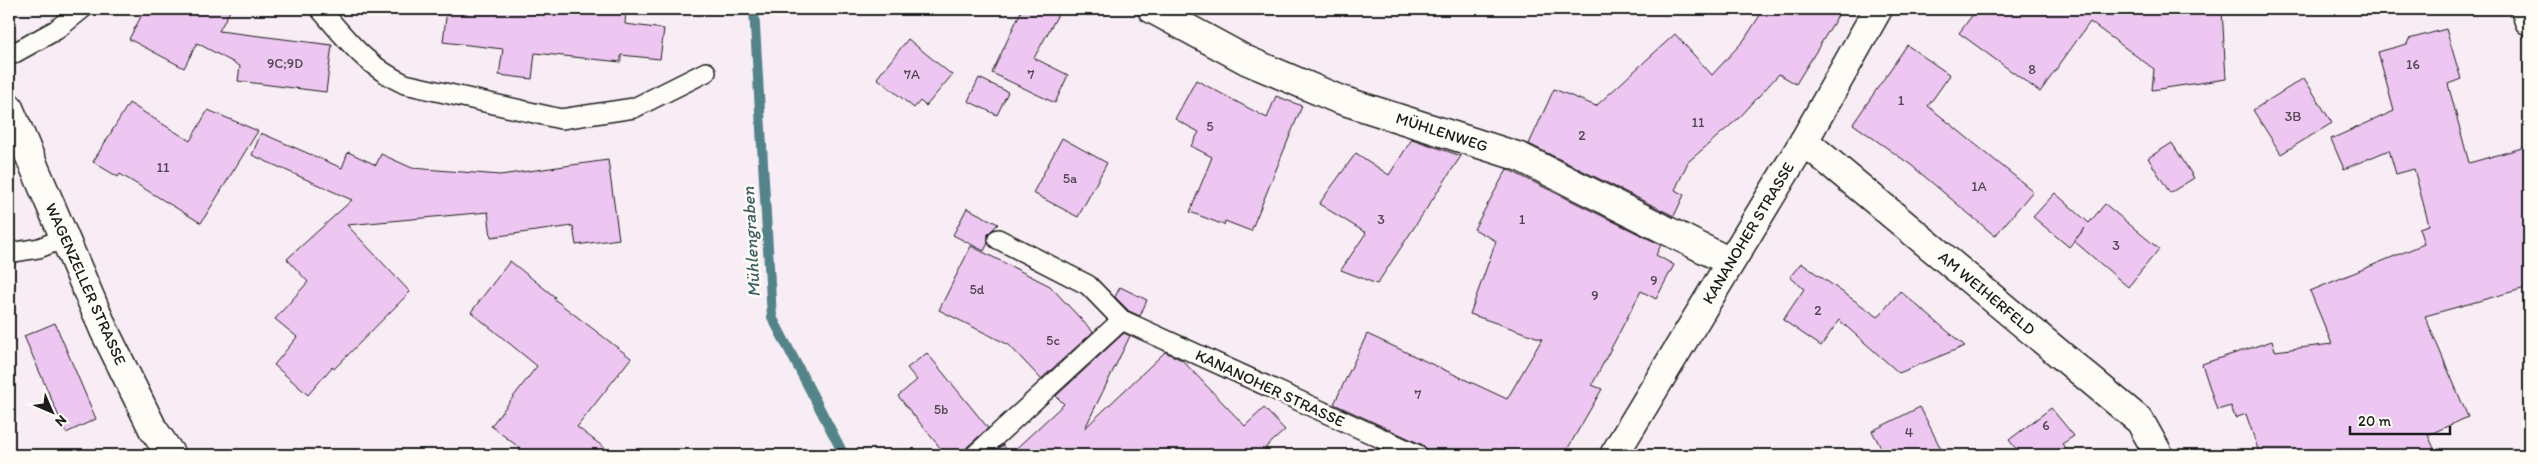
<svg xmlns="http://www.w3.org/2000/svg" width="2538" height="464" font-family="Itim,sans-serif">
<rect width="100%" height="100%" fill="#f8ecf5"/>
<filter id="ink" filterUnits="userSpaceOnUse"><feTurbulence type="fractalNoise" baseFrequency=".02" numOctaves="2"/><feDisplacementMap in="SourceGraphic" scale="10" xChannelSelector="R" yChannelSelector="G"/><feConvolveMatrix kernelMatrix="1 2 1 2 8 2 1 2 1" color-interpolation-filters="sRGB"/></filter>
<g filter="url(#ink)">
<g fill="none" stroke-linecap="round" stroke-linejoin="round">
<path stroke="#538489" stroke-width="10" d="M 754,9 L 772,317 L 844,455"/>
</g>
<path fill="#edc7f1" stroke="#1c1c1c" d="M 145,9 L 231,9 L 219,31 L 332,45 L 326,92 L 238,81 L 240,66 L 197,43 L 184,68 L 129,39 Z
M 447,9 L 599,9 L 626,12 L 625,24 L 664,29 L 660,59 L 621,55 L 621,62 L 535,53 L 532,79 L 499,75 L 503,49 L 443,42 Z
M 1022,9 L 1061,9 L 1034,58 L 1068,75 L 1055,103 L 992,73 Z
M 1764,9 L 1842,9 L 1796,84 L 1779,74 L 1740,117 L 1688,162 L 1675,190 L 1684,195 L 1674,216 L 1529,144 L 1554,89 L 1596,106 L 1675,34 L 1712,75 L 1744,40 Z
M 1977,9 L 2222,9 L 2226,79 L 2152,90 L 2154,69 L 2090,22 L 2040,92 L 1959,33 Z
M 2446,29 L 2461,79 L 2448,84 L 2469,163 L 2529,146 L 2529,287 L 2425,316 L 2468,417 L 2428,435 L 2437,455 L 2260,455 L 2246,414 L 2235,418 L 2231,406 L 2217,410 L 2202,364 L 2272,341 L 2275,351 L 2332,344 L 2310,291 L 2424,244 L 2419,228 L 2429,225 L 2414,169 L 2396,174 L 2389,150 L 2344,169 L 2331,139 L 2394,111 L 2378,52 L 2407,44 L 2409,39 Z
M 908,39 L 952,75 L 926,106 L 920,101 L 914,108 L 877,78 Z
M 1907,45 L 1950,75 L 1928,106 L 2033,191 L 1995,236 L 1911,165 L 1853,124 Z
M 979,78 L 1008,92 L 997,115 L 968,101 Z
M 2304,78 L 2332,123 L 2281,154 L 2253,110 Z
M 1196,80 L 1267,118 L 1276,96 L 1302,106 L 1251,231 L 1225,221 L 1224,225 L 1190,212 L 1212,157 L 1191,146 L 1199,132 L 1175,119 Z
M 129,103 L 190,141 L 208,110 L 258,131 L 201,223 L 120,174 L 118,177 L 93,162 Z
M 261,133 L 342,168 L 348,152 L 376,165 L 381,154 L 412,168 L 500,175 L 608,160 L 619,239 L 576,245 L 573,226 L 491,237 L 488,212 L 347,225 L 410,292 L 334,369 L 332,367 L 308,395 L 274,365 L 297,337 L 275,319 L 308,282 L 287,259 L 352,200 L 252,155 Z
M 1062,138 L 1107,163 L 1078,217 L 1033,193 Z
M 1412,139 L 1461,156 L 1377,284 L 1341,270 L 1366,233 L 1319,204 L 1356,153 L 1389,175 Z
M 2172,143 L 2194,178 L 2170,193 L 2148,158 Z
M 1507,169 L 1661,245 L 1656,255 L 1674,265 L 1656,299 L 1641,291 L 1592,385 L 1602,389 L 1564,455 L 1437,455 L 1428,452 L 1423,445 L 1334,404 L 1367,334 L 1507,399 L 1542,339 L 1470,314 L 1496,241 L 1474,229 Z
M 2055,193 L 2089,223 L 2105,204 L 2159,249 L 2128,287 L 2074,241 L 2085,228 L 2069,247 L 2033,217 Z
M 967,208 L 998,224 L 988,234 L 988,243 L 984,251 L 953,235 Z
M 971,246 L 1050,286 L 1093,332 L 1041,379 L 1009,345 L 939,310 Z
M 510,261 L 555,297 L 554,299 L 631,358 L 577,427 L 614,455 L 529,455 L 491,426 L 537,366 L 471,312 Z
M 1801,263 L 1878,317 L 1900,291 L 1965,346 L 1899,373 L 1839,320 L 1821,346 L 1783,320 L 1804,289 L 1790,277 Z
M 1120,287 L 1147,300 L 1140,316 L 1129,311 L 1115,297 Z
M 55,323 L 96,419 L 66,433 L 24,336 Z
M 1124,333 L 1130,336 L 1085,428 L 1165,352 L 1182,360 L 1245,426 L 1264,408 L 1285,430 L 1265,448 L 1271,455 L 991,455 L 1003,445 L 1010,454 L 1064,404 L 1056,396 Z
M 927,353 L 988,428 L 967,447 L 964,455 L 946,455 L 898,396 L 917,380 L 907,368 Z
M 1920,407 L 1944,455 L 1885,455 L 1872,431 Z
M 2051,408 L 2074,436 L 2062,444 L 2071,455 L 2021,455 L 2009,440 Z"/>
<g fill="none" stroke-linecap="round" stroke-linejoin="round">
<defs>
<path id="service" d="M 320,9 C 348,41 366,66 405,84 L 561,119 L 634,108 L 706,72
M 9,56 L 56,30 L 82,9
M 998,239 L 1088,285 L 1122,320 L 1418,455
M 9,253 L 39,248 L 65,238
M 975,455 L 1122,320"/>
<path id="minor" d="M 1152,9 L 1246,60 L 1338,99 L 1520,157 L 1730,262
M 2525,9 L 2529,21
M 1804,141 L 2140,421 L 2159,455"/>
<path id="tertiary" d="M 1614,455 L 1804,141 L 1878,9"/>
<path id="secondary" d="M 9,108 L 104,330 L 153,429 L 171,455"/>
</defs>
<use href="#service" stroke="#1c1c1c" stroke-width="22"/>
<use href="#minor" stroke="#1c1c1c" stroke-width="31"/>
<use href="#tertiary" stroke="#1c1c1c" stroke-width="31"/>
<use href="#secondary" stroke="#1c1c1c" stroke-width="31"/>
<use href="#service" stroke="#fdfcf7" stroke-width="19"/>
<use href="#minor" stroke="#fdfcf7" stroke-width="28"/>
<use href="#tertiary" stroke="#fdfcf7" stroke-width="28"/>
<use href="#secondary" stroke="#fdfcf7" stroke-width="28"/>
</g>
</g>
<g text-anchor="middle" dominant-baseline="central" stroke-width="5" stroke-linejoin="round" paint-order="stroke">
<g font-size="14" fill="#504751">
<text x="285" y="63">9C;9D</text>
<text x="2413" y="64">16</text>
<text x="2032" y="69">8</text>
<text x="912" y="74">7A</text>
<text x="1031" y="74">7</text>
<text x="1901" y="100">1</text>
<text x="2293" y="116">3B</text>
<text x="1698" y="122">11</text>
<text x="1210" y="126">5</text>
<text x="1582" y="135">2</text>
<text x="163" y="167">11</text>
<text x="1070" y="178">5a</text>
<text x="1979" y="186">1A</text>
<text x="1381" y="219">3</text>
<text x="1522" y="219">1</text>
<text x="2116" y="245">3</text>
<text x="1654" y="280">9</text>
<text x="977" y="289">5d</text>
<text x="1595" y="295">9</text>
<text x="1818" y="310">2</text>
<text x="1053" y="340">5c</text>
<text x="1418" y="394">7</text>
<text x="941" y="409">5b</text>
<text x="2046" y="425">6</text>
<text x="1909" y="432">4</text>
</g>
<g font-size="16" fill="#1c1c1c" stroke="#fdfcf7">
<text transform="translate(1442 132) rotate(18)">MÜHLENWEG</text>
<text transform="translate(1748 233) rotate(-59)">KANANOHER STRASSE</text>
<text transform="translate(86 284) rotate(66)">WAGENZELLER STRASSE</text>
<text transform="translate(1987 293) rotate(40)">AM WEIHERFELD</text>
<text transform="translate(1270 388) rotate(25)">KANANOHER STRASSE</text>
</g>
<g font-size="18" font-style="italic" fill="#416164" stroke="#fdfcf7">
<text transform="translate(751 242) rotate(-93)">Mühlengraben</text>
</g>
</g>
<rect width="2538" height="464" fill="none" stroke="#fdfcf7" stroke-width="30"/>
<rect x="15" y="15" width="2508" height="434" fill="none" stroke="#1c1c1c" stroke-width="2" filter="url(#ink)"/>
<g transform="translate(52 412) rotate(135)" stroke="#fdfcf7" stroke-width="4" paint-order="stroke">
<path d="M0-4L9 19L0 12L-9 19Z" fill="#1c1c1c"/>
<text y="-8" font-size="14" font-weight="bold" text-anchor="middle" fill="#1c1c1c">N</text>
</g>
<path d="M2350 426v8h100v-8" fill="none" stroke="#1c1c1c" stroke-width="2.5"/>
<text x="2358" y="426" font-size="15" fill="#1c1c1c" stroke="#fdfcf7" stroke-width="4" paint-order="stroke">20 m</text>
</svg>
